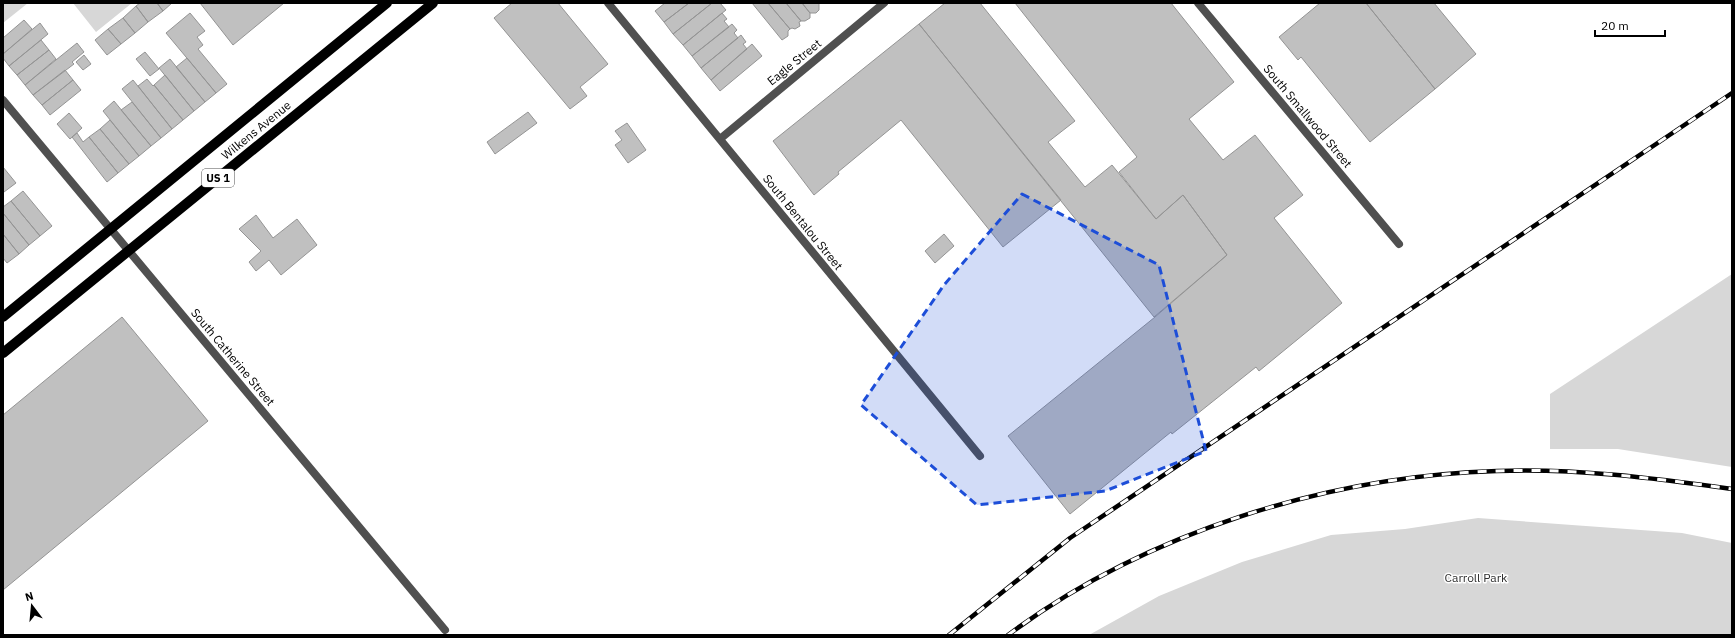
<svg xmlns="http://www.w3.org/2000/svg" width="1735" height="638" font-family="'IBM Plex Sans',sans-serif">
<rect width="100%" height="100%" fill="#fff"/>
<path fill="#d7d7d7" d="M 3,3 L 28,3 L 3,23 Z
M 73,3 L 132,3 L 96,32 Z
M 1732,274 L 1732,467 L 1618,449 L 1550,449 L 1550,394 Z
M 1478,518 L 1682,533 L 1732,543 L 1732,635 L 1089,635 L 1159,596 L 1242,562 L 1331,535 L 1405,529 Z"/>
<path fill="#c0c0c0" stroke="#949494" d="M 140,3 L 157,3 L 163,11 L 148,22 L 136,6 Z
M 157,3 L 172,3 L 163,11 Z
M 200,3 L 284,3 L 233,45 Z
M 512,3 L 558,3 L 608,64 L 580,87 L 587,96 L 570,109 L 494,18 Z
M 665,3 L 689,3 L 664,22 L 655,11 Z
M 689,3 L 712,3 L 673,34 L 664,22 Z
M 712,3 L 720,3 L 726,10 L 683,45 L 673,34 Z
M 752,3 L 768,3 L 790,29 L 788,31 L 788,36 L 782,40 Z
M 768,3 L 786,3 L 801,21 L 799,22 L 800,26 L 795,29 L 792,28 L 790,29 Z
M 786,3 L 802,3 L 810,13 L 810,18 L 805,21 L 801,21 Z
M 802,3 L 819,3 L 819,10 L 816,13 L 810,13 Z
M 945,3 L 980,3 L 1075,121 L 1048,142 L 1085,187 L 1112,165 L 1156,219 L 1183,195 L 1227,255 L 1154,317 L 919,24 Z
M 1015,3 L 1171,3 L 1234,82 L 1189,119 L 1223,160 L 1255,135 L 1303,195 L 1274,218 L 1342,303 L 1259,371 L 1256,367 L 1172,434 L 1171,432 L 1070,514 L 1008,436 L 1155,317 L 1227,255 L 1183,195 L 1156,219 L 1119,172 L 1137,157 Z
M 1320,3 L 1366,3 L 1435,89 L 1370,142 L 1301,57 L 1298,60 L 1279,37 Z
M 1366,3 L 1434,3 L 1476,54 L 1435,89 Z
M 136,6 L 148,22 L 135,33 L 123,18 Z
M 190,13 L 205,31 L 197,37 L 203,45 L 198,49 L 227,84 L 216,93 L 166,33 Z
M 722,13 L 727,19 L 724,21 L 729,27 L 692,56 L 683,45 Z
M 123,18 L 135,33 L 121,44 L 108,29 Z
M 24,20 L 32,29 L 3,54 L 3,38 Z
M 40,23 L 48,34 L 9,66 L 3,58 L 3,54 Z
M 732,24 L 737,30 L 734,33 L 738,38 L 701,68 L 692,56 Z
M 919,24 L 1061,200 L 1003,247 L 901,120 L 838,172 L 839,174 L 814,195 L 773,141 Z
M 108,29 L 121,44 L 107,55 L 95,40 Z
M 741,35 L 746,42 L 743,44 L 747,49 L 711,80 L 701,68 Z
M 41,40 L 49,50 L 17,75 L 9,66 Z
M 77,43 L 84,52 L 72,62 L 74,64 L 33,95 L 25,85 Z
M 752,44 L 762,56 L 720,91 L 711,80 Z
M 49,50 L 56,59 L 25,85 L 17,75 Z
M 145,52 L 159,69 L 150,76 L 136,59 Z
M 84,55 L 91,64 L 83,70 L 76,62 Z
M 187,58 L 216,93 L 205,102 L 176,67 Z
M 170,59 L 205,102 L 194,111 L 159,68 Z
M 65,70 L 73,80 L 42,105 L 33,95 Z
M 165,75 L 194,111 L 183,120 L 154,85 Z
M 147,79 L 153,86 L 154,85 L 183,120 L 172,129 L 138,86 Z
M 73,80 L 81,90 L 50,115 L 42,105 Z
M 133,80 L 172,129 L 161,138 L 122,89 Z
M 114,101 L 151,146 L 139,156 L 103,111 Z
M 132,102 L 161,138 L 151,146 L 121,110 Z
M 528,112 L 537,123 L 495,154 L 487,142 Z
M 69,113 L 82,128 L 70,139 L 57,124 Z
M 110,120 L 139,156 L 129,164 L 100,129 Z
M 627,123 L 646,150 L 628,163 L 615,145 L 622,140 L 615,131 Z
M 100,129 L 129,164 L 118,173 L 89,137 Z
M 77,133 L 83,142 L 89,137 L 118,173 L 107,182 L 72,137 Z
M 3,167 L 16,183 L 4,192 L 3,190 Z
M 23,191 L 52,226 L 40,236 L 11,201 Z
M 11,201 L 40,236 L 29,245 L 3,213 L 3,207 Z
M 3,213 L 29,245 L 19,254 L 3,234 Z
M 256,215 L 273,238 L 297,219 L 317,245 L 281,275 L 269,260 L 256,271 L 249,262 L 261,251 L 239,229 Z
M 3,234 L 19,254 L 7,263 L 3,258 Z
M 944,234 L 954,246 L 935,263 L 925,251 Z
M 122,317 L 208,421 L 3,590 L 3,415 Z"/>
<g fill="none" stroke-linecap="round" stroke-linejoin="round">
<path stroke="#505050" stroke-width="8" d="M 608,3 L 980,456
M 1198,3 L 1399,244
M 3,100 L 445,630
M 720,139 L 884,3"/>
<path stroke="#000" stroke-width="10" d="M 3,317 L 387,3
M 3,353 L 433,3"/>
<defs>
<path id="rail" d="M 949,635 L 1070,538 L 1732,93
M 1008,635 C 1145,533 1327,476 1497,471 C 1575,468 1654,478 1732,489"/>
</defs>
<use href="#rail" stroke="#000" stroke-width="4.5"/>
<use href="#rail" stroke="#fff" stroke-width="3" stroke-dasharray="9" stroke-linecap="butt"/>
</g>
<path fill="#1d4ed8" fill-opacity="0.2" stroke="#1d4ed8" stroke-width="3" stroke-dasharray="8 5" stroke-linejoin="round" d="M 1022,194 L 1159,265 L 1206,451 L 1105,491 L 977,505 L 861,405 L 944,285 Z"/>
<g text-anchor="middle" dominant-baseline="central" stroke-width="3" stroke-linejoin="round" paint-order="stroke">
<rect fill="#fff" stroke="#4c4c4c" stroke-width="1" x="202" y="169" width="32" height="18" rx="3"/>
<g font-size="11" font-weight="bold" fill="#000">
<text x="218" y="178">US 1</text>
</g>
<g font-size="12" fill="#000" stroke="#fff">
<text transform="translate(794 62) rotate(-39)">Eagle Street</text>
<text transform="translate(1308 116) rotate(50)">South Smallwood Street</text>
<text transform="translate(256 130) rotate(-39)">Wilkens Avenue</text>
<text transform="translate(803 222) rotate(51)">South Bentalou Street</text>
<text transform="translate(233 357) rotate(50)">South Catherine Street</text>
</g>
<g font-size="12" fill="#2e2e2e" stroke="#fff">
<text x="1476" y="577">Carroll Park</text>
</g>
</g>
<rect width="1735" height="638" fill="none" stroke="#000000" stroke-width="8"/>
<g transform="translate(32 606) rotate(344)" stroke="#ffffff" stroke-width="3" paint-order="stroke">
<path d="M0-3L7 15L0 10L-7 15Z" fill="#000000"/>
<text y="-6" font-size="11" font-weight="bold" text-anchor="middle" fill="#000000">N</text>
</g>
<path d="M1595 30v6h70v-6" fill="none" stroke="#000000" stroke-width="2"/>
<text x="1601" y="30" font-size="12" fill="#000000" stroke="#ffffff" stroke-width="3" paint-order="stroke">20 m</text>
</svg>
